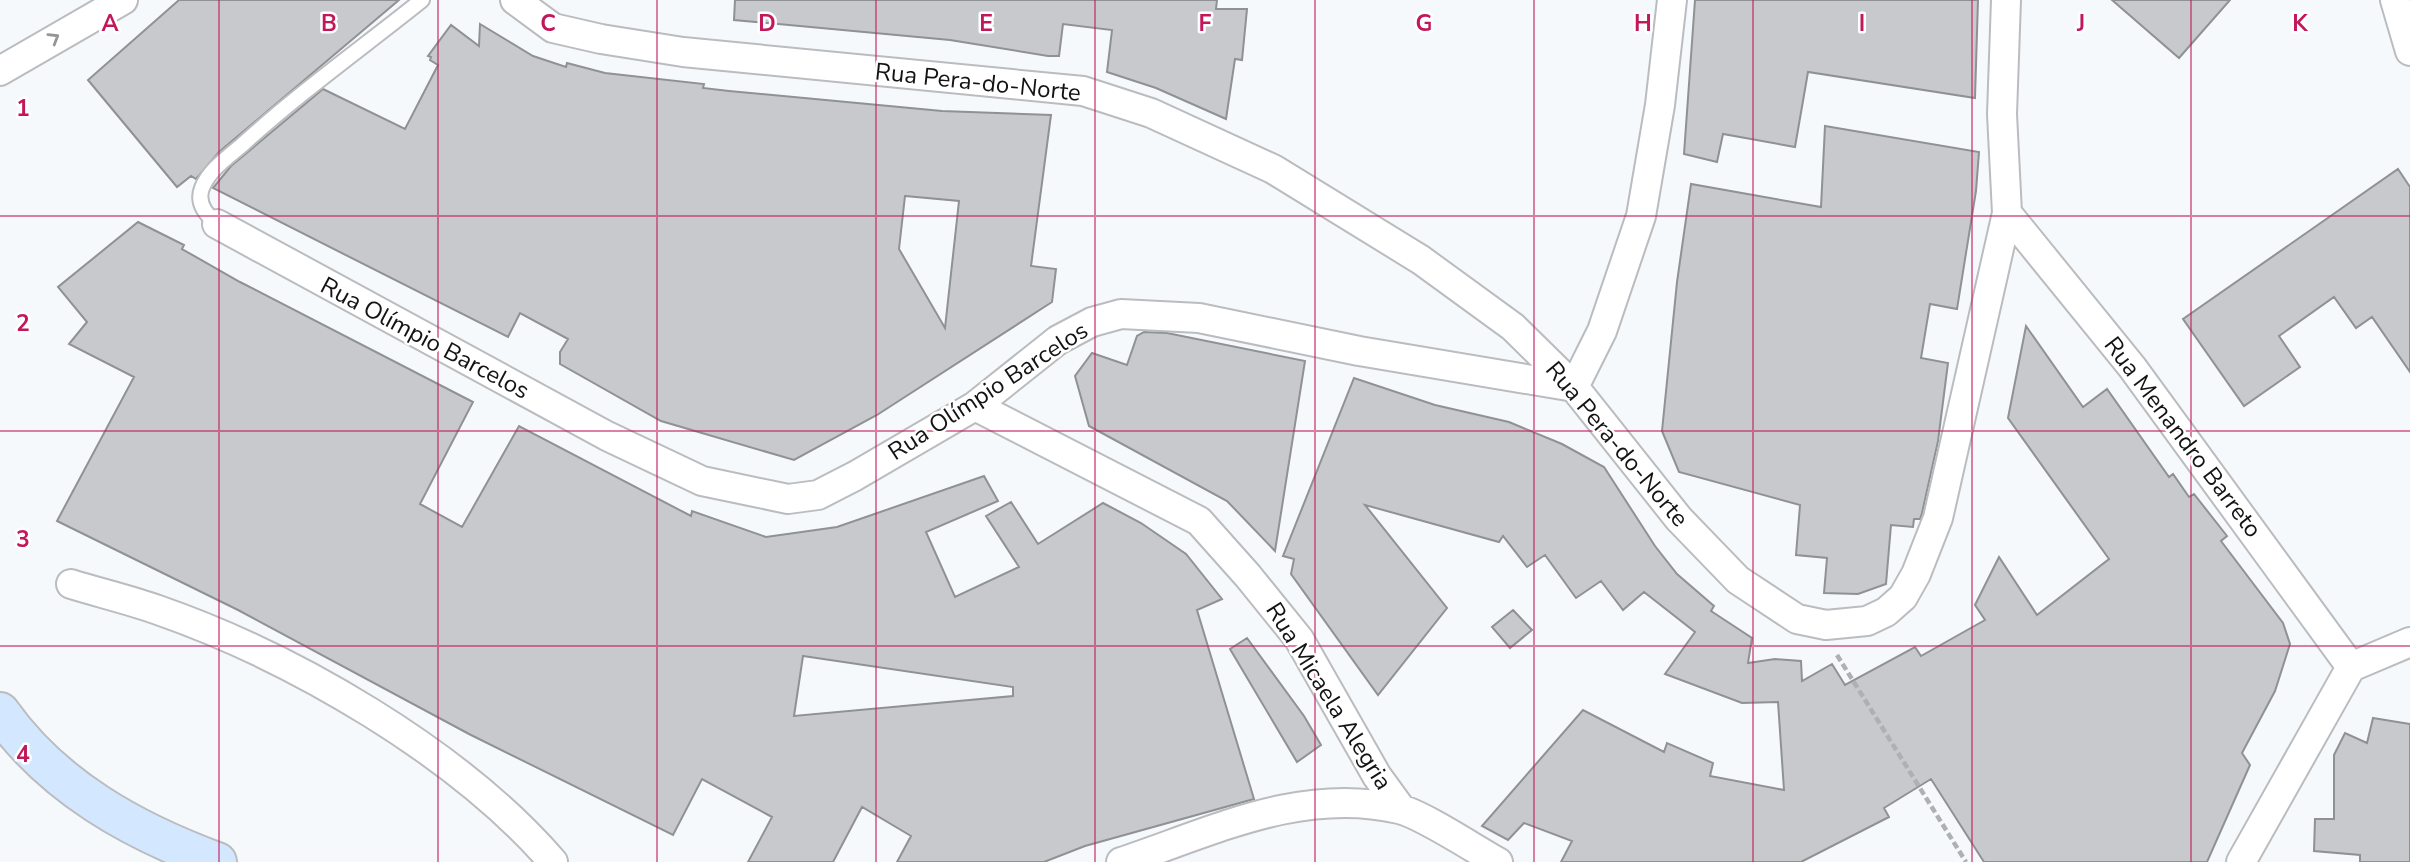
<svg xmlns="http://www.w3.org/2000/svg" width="2410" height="862" font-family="'Nunito Sans',sans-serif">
<rect width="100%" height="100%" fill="#f6f9fc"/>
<path fill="#c7c9cc" stroke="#8f9193" stroke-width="2" fill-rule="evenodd" d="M 179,0 L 399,0 L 219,152 L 196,179 L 191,176 L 177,187 L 88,80 Z
M 735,0 L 1217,0 L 1216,9 L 1247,9 L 1242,60 L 1235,59 L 1226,119 L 1156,88 L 1107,72 L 1112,30 L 1063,24 L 1059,56 L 1048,56 L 950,40 L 734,20 Z
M 1695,0 L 1978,0 L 1975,98 L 1808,72 L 1795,147 L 1723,134 L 1717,162 L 1684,154 Z
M 2112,0 L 2230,0 L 2179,58 Z
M 480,24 L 533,56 L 566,67 L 567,63 L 605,73 L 704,84 L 703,88 L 729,91 L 942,111 L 1051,115 L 1031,266 L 1056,269 L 1052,302 L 877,415 L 794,460 L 661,421 L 560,364 L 560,352 L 568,339 L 520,313 L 508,337 L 213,188 L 231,166 L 323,89 L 405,129 L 438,65 L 430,60 L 431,57 L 428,56 L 451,25 L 479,46 ZM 905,196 L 959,201 L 945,328 L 899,249 Z
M 1825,126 L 1979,152 L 1976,191 L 1957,309 L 1930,304 L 1921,358 L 1948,363 L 1938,441 L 1922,513 L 1920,519 L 1914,519 L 1913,527 L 1891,525 L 1886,584 L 1858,594 L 1824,593 L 1827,558 L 1796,555 L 1800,505 L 1679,472 L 1662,431 L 1677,282 L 1691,184 L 1821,207 Z
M 2398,169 L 2410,187 L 2410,372 L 2372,317 L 2356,328 L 2334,297 L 2279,336 L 2300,367 L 2244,406 L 2183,319 Z
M 138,222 L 184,245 L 182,249 L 240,282 L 473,402 L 420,504 L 462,527 L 519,426 L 691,516 L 692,511 L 766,537 L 837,527 L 984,476 L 998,501 L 926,532 L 955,597 L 1019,567 L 986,516 L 1011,502 L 1038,544 L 1103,503 L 1141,523 L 1186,554 L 1222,599 L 1197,610 L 1254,799 L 1085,846 L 1044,862 L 897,862 L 911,836 L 862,807 L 833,862 L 748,862 L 772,817 L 702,779 L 673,835 L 469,734 L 238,610 L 57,521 L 134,377 L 69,344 L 87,322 L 58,287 ZM 803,656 L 1013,687 L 1013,696 L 794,716 Z
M 2026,326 L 2083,407 L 2107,389 L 2169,477 L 2173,474 L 2189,497 L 2194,494 L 2227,536 L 2221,541 L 2283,623 L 2290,644 L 2275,691 L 2242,753 L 2250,765 L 2207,862 L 1984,862 L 1931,779 L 1884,808 L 1889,817 L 1801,862 L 1561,862 L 1572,841 L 1524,823 L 1508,840 L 1482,826 L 1583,710 L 1664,752 L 1667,743 L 1713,763 L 1710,776 L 1784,790 L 1778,702 L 1742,703 L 1665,674 L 1695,632 L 1644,592 L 1623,610 L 1601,581 L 1576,598 L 1545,555 L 1527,567 L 1503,536 L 1499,542 L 1365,505 L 1447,608 L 1378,695 L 1291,574 L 1294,559 L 1283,556 L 1354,378 L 1435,405 L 1509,422 L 1562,444 L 1604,467 L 1655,546 L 1677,574 L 1714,606 L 1711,611 L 1752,638 L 1748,663 L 1775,659 L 1801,661 L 1802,681 L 1832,664 L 1845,685 L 1915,647 L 1921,656 L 1985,620 L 1975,605 L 1999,557 L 2037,615 L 2109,559 L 2008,418 Z
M 1144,332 L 1167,333 L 1305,361 L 1275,551 L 1227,501 L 1089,426 L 1075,376 L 1092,353 L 1127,365 L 1137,336 Z
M 1513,610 L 1532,630 L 1510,648 L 1492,627 Z
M 1247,638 L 1304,716 L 1321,745 L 1297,762 L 1230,649 Z
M 2373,718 L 2410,724 L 2410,862 L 2360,862 L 2360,855 L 2314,851 L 2315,819 L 2334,819 L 2334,755 L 2345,733 L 2367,743 Z"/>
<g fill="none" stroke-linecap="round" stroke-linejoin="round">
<defs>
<path id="lane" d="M 217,224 C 206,215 196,203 202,188 C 209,170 228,157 242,145 C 299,93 362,48 422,0"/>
<path id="street" d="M 515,0 L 553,28 L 601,39 L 683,52 L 1083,91 L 1151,113 L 1273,169 L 1421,260 L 1513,327 L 1574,387 L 1679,519 L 1738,580 L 1797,619 L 1826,625 L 1867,621 L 1886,612 L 1903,597 L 1916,574 L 1938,518 L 2007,213 L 2002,114 L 2006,0
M 2395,0 L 2410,51
M 0,71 L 123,0
M 2007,213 L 2132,367 L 2351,667
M 217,224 L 607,436 L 702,481 L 788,499 L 818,495 L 855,476 L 975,406 L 1058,340 L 1092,322 L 1121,314 L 1199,318 L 1359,351 L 1574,387 L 1602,331 L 1641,216 L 1660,105 L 1672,0
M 975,406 L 1199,521 L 1248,576 L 1299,639 L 1377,776 L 1401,809
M 71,584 C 100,593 130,600 158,610 C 293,657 459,753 553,862
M 1121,862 C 1212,832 1301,786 1399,809 C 1422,814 1474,849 1498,862
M 2241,862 L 2351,667 L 2410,642"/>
<path id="secondary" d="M 0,712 C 53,787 133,831 217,862"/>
</defs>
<use href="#lane" stroke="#babcbf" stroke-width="18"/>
<use href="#street" stroke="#babcbf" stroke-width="32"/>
<use href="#secondary" stroke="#babcbf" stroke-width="42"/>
<path stroke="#aeb0b2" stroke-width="4.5" stroke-dasharray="7 3.5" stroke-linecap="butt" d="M 1837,655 L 1966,862"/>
<use href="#lane" stroke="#fff" stroke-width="14"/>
<use href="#street" stroke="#fff" stroke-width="28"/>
<use href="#secondary" stroke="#d3e8fe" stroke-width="38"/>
</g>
<defs><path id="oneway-chevron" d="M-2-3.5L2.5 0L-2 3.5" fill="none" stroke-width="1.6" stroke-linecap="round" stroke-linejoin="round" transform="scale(1.75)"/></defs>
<use stroke="#959595" href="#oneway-chevron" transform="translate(54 38) rotate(-31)"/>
<path fill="none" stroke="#c2185b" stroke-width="2" stroke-opacity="0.55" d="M 219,0 L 219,862M 438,0 L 438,862M 657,0 L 657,862M 876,0 L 876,862M 1095,0 L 1095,862M 1315,0 L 1315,862M 1534,0 L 1534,862M 1753,0 L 1753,862M 1972,0 L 1972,862M 2191,0 L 2191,862M 0,216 L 2410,216M 0,431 L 2410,431M 0,646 L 2410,646"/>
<g text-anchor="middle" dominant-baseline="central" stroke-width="5" stroke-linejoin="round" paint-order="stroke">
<g font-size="24" fill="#131314" stroke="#fff">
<text transform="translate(978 82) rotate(6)">Rua Pera-do-Norte</text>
<text transform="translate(425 338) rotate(28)">Rua Olímpio Barcelos</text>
<text transform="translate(988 391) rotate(-33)">Rua Olímpio Barcelos</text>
<text transform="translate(2183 437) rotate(53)">Rua Menandro Barreto</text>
<text transform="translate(1617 444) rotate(50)">Rua Pera-do-Norte</text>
<text transform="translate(1329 696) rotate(58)">Rua Micaela Alegria</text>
</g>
</g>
<g font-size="23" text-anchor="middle" font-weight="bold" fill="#c2185b" stroke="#fff" stroke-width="5" stroke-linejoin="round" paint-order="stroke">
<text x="110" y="31">A</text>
<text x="329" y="31">B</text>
<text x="548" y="31">C</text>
<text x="767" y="31">D</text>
<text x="986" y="31">E</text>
<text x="1205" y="31">F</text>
<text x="1424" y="31">G</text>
<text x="1643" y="31">H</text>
<text x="1862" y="31">I</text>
<text x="2081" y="31">J</text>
<text x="2300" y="31">K</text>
<text x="23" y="116">1</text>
<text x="23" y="331">2</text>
<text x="23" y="547">3</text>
<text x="23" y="762">4</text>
</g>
</svg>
